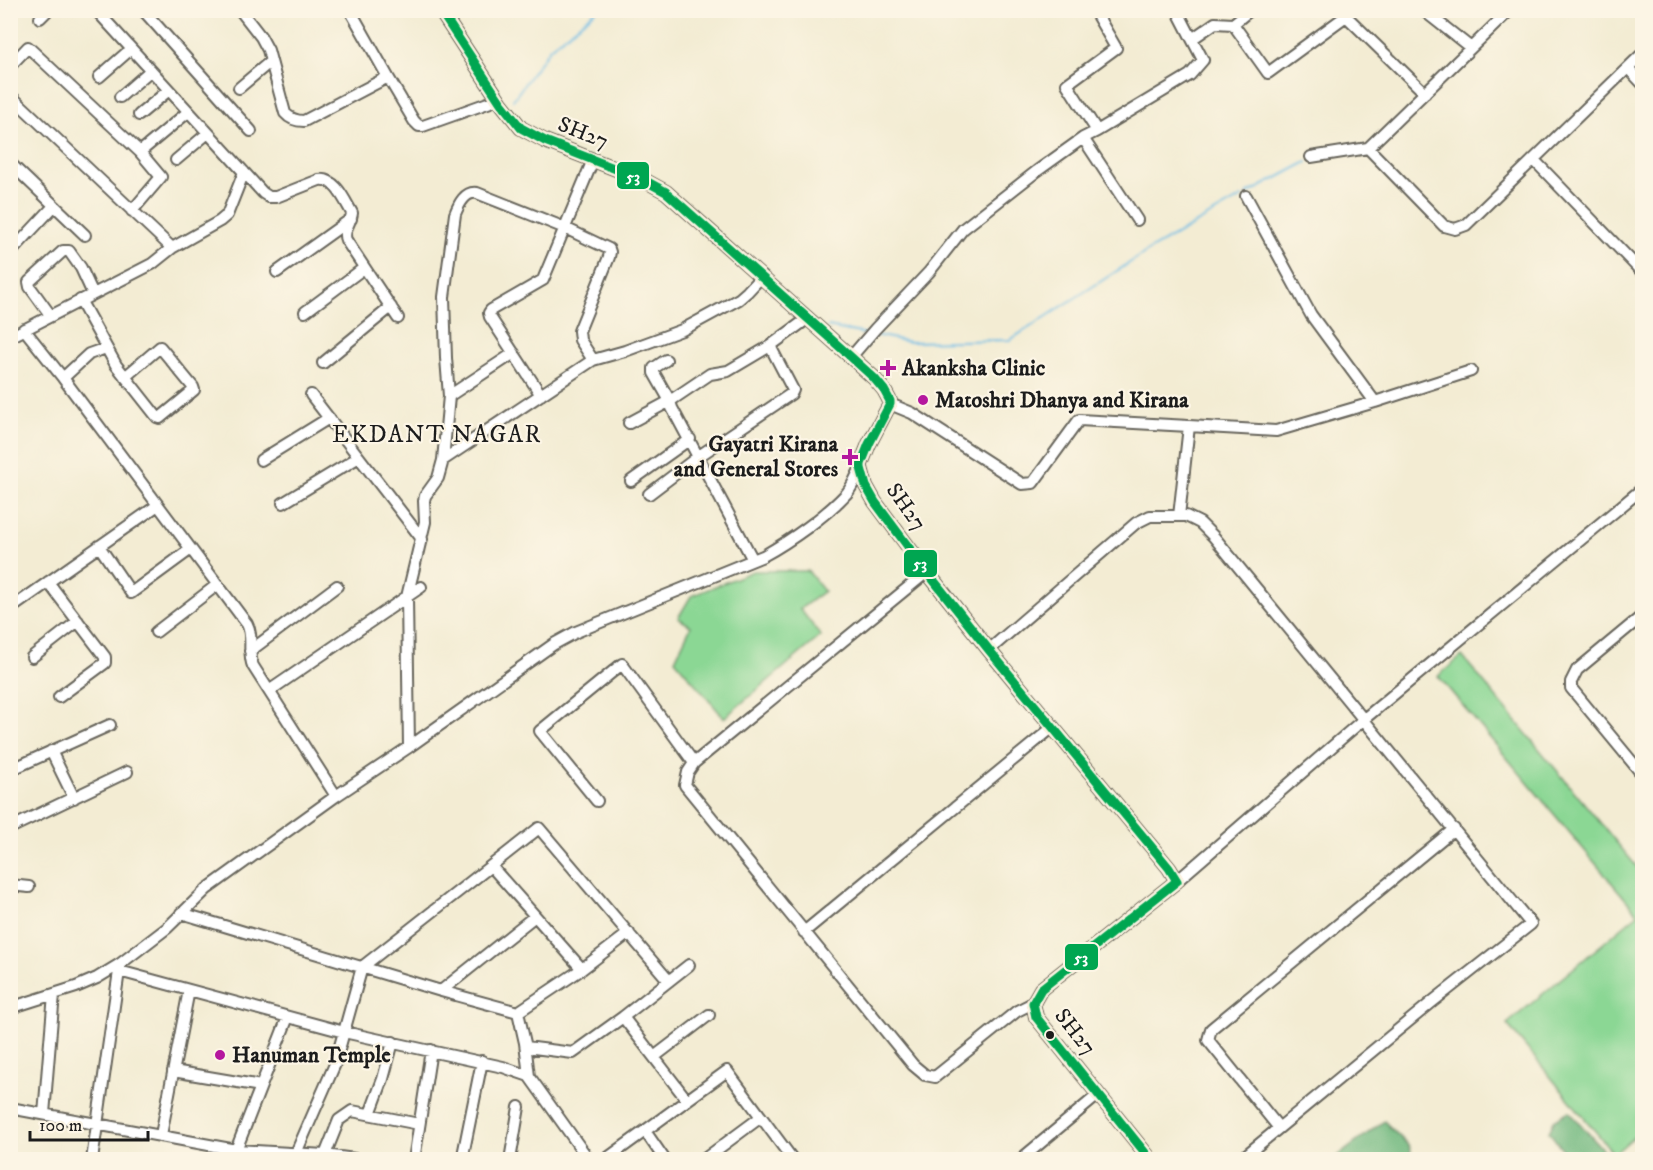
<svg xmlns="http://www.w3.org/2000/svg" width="1653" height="1170" font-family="'IM FELL DW Pica',serif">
<rect width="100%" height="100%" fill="#fcf5e5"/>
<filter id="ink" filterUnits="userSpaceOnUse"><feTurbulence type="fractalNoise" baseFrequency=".0167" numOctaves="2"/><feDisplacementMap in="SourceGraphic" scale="12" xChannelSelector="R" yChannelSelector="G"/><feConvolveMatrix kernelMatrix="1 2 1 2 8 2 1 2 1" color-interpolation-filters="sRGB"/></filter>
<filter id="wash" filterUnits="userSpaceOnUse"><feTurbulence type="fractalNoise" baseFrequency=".008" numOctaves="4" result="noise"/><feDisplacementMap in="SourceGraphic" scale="24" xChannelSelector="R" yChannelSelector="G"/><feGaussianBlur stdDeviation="1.35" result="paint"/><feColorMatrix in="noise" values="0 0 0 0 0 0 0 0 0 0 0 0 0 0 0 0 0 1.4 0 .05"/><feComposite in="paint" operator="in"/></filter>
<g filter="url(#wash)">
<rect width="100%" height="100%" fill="#f3ecd3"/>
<path fill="#8bd794" stroke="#547a58" stroke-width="1.5" d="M 753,571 L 808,571 L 824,591 L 800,609 L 821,636 L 724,718 L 675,660 L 691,626 L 678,618 L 691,596 Z
M 1462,656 L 1642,873 L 1642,1130 L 1614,1154 L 1507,1024 L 1638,914 L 1438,676 Z"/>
<path fill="#70b87e" stroke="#466a4d" stroke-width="1.5" d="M 1569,1111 L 1611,1159 L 1570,1159 L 1549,1132 L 1554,1120 Z
M 1384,1121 L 1409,1146 L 1413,1159 L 1334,1159 Z"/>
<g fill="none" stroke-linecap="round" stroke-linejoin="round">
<path stroke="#6abbe5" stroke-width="2" d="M 513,100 L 550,48 L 597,10
M 1247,194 L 1307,162
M 828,327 L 866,334
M 875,335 L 910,342 L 1010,340 L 1151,249 L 1242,197
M 1639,357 L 1642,362"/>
</g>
</g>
<g filter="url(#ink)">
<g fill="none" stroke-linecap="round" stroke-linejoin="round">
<defs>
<path id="minor" d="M 96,10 L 263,193 L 269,197 L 276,197 L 319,180 C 335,177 345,201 352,213 C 351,223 342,231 346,240 L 398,318
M 143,10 L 251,131
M 240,10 L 261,37 L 268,50 L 285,113 C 290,119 296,121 304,121 L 388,77 L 414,121 L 419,126 L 423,126 L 499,99
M 350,10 L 388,77
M 1177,10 L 1192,39 L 1215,23 L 1233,24 L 1268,73 L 1346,16 L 1425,93
M 1423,10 L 1471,48
M 1510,10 L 1368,148 L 1444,226 L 1455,229 L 1466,225 L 1642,54
M 40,18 L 48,10
M 1233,24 L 1250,10
M 10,66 L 28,47 L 140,152 L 161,177 L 132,211
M 1628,68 L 1642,83
M 99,77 L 131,49
M 239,88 L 271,61
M 10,95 L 172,248
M 120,97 L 151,70
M 139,115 L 169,90
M 1097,131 L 1190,75 L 1203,60 L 1192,39
M 1083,138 L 1137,220
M 140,152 L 188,112
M 1311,157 L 1368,148
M 176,160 L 208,133
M 1534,160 L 1642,272
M 10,163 L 85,235
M 1246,196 L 1311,315 L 1375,402
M 10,253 L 54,206
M 277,272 L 351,219
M 80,300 L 116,365 L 157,417 L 160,418 L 194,390 L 193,387 L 160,347 L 125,377
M 305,312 L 364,268
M 51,316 L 30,287 L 29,282 L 63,251 L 69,251 L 81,268 L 93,294
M 24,329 L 63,378 L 247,624 C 254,637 247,652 253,666 L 336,796
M 10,337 L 152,264 L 172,248 L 220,221 L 227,215 L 244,172
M 770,346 L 807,319
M 851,357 L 875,329 L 929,272 L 963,229 L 1037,171 L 1083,138 L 1097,131 L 1067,84 L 1116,48 L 1094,10
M 666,360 L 654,368 L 654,373 L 670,401 L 672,408 L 753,560
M 323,363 L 391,307
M 63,378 L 89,354 L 106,348
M 311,395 L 422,539
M 541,395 L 490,317 L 489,313 L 491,310 L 543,280 L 593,160
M 449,396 L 514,353
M 890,404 L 912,413 L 1022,484 L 1033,483 L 1079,420 L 1189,426
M 629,423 L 670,401 L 710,374 L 728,371 L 770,346 L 793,390 L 791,394 L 699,456 L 649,494
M 261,460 L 329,418
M 443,460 L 593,360 L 625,351 L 682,330 L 739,299 L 747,292 L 761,277
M 631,481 L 690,439
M 283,503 L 359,457
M 1179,516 L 1189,426 L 1276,431 L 1375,402 L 1471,371
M 99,546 L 131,593 L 191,549
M 927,572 L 694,763 L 688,772 L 685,785 L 913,1065 L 925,1075 L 935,1077 L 1017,1011 L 1033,1003
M 48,582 L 105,657 L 105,663 L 59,697
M 10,609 L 158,505
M 1642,616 L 1577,670 L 1571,682 L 1571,688 L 1642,774
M 156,632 L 217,585
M 989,650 L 1136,523 L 1150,516 L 1186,516 L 1200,523 L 1214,537 L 1531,924 L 1432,1002 L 1240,1160
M 250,651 L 337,586
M 32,657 L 78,621
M 269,691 L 421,587
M 409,747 L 407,597 L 425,522 L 424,501 L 425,496 L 438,478 L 443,460 L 449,396 L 446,358 L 444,297 L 455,214 C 459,204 465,191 477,193 L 565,228 L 609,249 L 610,252 L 609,257 L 579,331 L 580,340 L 593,360
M 51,751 L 74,798
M 10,770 L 110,725
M 597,801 L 540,731 L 622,664 L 694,763
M 10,828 L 127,772
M 491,866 L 582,969
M 1177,881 L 1364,719 L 1642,489
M 10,885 L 29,887
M 181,913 L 441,991 L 518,1012 L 582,969 L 629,933
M 804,932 L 1053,727
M 119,971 L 344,1032 L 503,1067 L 529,1076 L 589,1160
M 441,991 L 535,916
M 10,1008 L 76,987 L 97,978 L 120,964
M 518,1012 L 525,1043 L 529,1076
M 623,1017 L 689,965
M 526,1047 L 573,1053 L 623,1017 L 687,1100
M 654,1057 L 709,1015
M 173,1071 L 261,1086
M 10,1108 L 236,1150 L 325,1155 L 362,1160
M 44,1114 L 54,994
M 370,1114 L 383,1079 L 393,1042
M 1279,1128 L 1208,1040 L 1211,1029 L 1454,829
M 645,1131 L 665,1160
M 161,1135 L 189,990
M 236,1150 L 288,1017
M 296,1153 L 335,1064 L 362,967 L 539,828 L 669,981
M 325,1155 L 339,1120 L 352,1111 L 419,1124
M 92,1160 L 120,964 L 167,928 L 207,889 L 336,796 L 409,747 L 554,644 L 576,632 L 763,556 C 790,541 826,516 847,493 C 853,486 856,476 861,468
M 414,1160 L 431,1050
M 462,1160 L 482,1061
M 510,1160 L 519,1107
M 605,1160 L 727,1071 L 793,1160
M 703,1160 L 761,1117
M 1020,1160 L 1098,1095"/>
<path id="major" d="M 440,10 L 501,103 L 521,128 L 545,141 L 644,180 L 666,192 L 851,357 L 874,378 L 884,390 L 890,401 L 890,404 L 869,444 L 861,464 L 861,468 L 866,486 L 875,502 L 927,572 L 989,650 L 1169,868 L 1177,881 L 1041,989 L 1033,1003 L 1036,1017 L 1151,1160"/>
</defs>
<use href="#minor" stroke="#67655c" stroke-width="14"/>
<use href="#major" stroke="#67655c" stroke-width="16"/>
<use href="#minor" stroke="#fff" stroke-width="10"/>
<use href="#major" stroke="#f5bf86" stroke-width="14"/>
<defs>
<path id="bus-1" d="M 440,10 L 501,103 L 521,128 L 545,141 L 644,180 L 666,192 L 851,357 L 874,378 L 884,390 L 890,401 L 890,404 L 869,444 L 861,464 L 861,468 L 866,486 L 875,502 L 927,572 L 989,650 L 1169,868 L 1177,881 L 1041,989 L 1033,1003 L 1036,1017 L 1151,1160"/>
</defs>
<use href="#bus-1" stroke="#fcf5e5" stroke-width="14"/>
<use href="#bus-1" stroke="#00a651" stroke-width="9"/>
</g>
</g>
<g fill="#b5179e" stroke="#fcf5e5" stroke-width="2">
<path d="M885 359h6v6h6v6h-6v6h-6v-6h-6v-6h6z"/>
<circle cx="923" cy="400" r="6"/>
<path d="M847 448h6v6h6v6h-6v6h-6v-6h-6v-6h6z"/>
<circle cx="220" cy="1055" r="6"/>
</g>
<circle fill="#1c1c1c" stroke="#fcf5e5" stroke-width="2" cx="1050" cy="1035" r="5"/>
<g text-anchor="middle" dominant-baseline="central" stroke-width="4.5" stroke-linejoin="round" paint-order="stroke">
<g font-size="22" fill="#1c1c1c" stroke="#fcf5e5">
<text transform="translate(583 133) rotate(22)">SH27</text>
<text transform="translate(906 507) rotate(55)">SH27</text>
<text transform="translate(1075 1032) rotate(52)">SH27</text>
</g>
<g font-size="22" font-weight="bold" fill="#1c1c1c" stroke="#fcf5e5" text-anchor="start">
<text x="902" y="368">Akanksha Clinic</text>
<text x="935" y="400">Matoshri Dhanya and Kirana</text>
<text x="838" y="444" text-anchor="end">Gayatri Kirana<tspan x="838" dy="25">and General Stores</tspan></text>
<text x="232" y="1055">Hanuman Temple</text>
</g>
<g font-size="24" letter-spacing="1.5" fill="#1c1c1c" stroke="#fcf5e5">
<text x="437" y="435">EKDANT NAGAR</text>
</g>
</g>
<g stroke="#fcf5e5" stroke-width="2">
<rect x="616" y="161" width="34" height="29" rx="6" fill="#00a651"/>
<rect x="903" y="549" width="35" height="29" rx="6" fill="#00a651"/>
<rect x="1064" y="943" width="35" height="28" rx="6" fill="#00a651"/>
</g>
<g font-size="16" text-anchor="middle" font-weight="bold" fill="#fff">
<text x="633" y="182">53</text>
<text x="920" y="569">53</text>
<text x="1081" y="963">53</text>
</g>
<rect width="1653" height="1170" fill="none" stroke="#fcf5e5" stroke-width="36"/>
<path d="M30 1131v9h118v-9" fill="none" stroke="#1c1c1c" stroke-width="3"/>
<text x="39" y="1131" font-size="18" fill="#1c1c1c" stroke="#fcf5e5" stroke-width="4.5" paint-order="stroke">100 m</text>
</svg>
